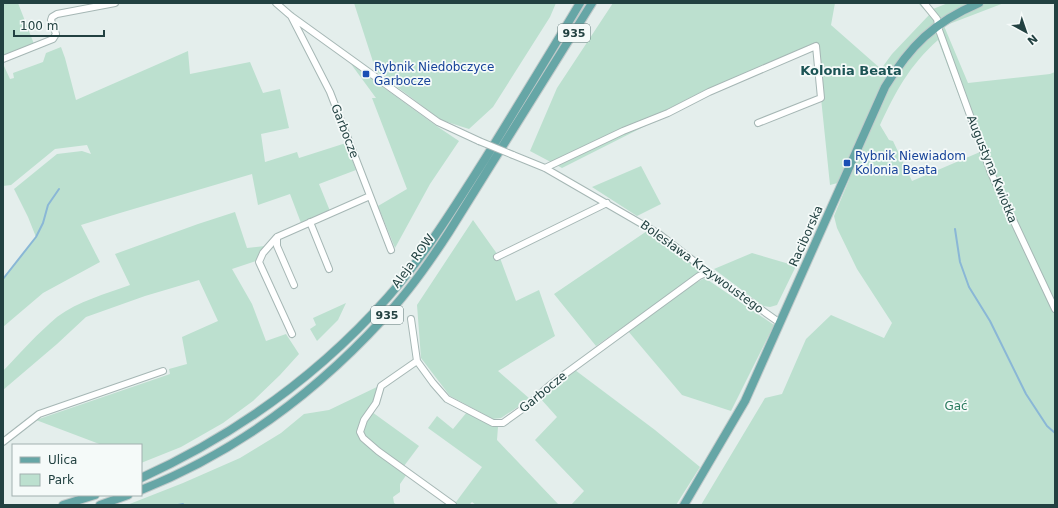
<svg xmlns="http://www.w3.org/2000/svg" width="1058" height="508" font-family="'DejaVu Sans',sans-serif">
<rect width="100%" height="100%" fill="#e4eeec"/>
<path fill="#bce0cf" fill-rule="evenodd" d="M 3,3 L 18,3 L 34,44 L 3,57 Z
M 354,3 L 556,3 L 550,17 L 493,107 L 469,129 L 441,120 L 376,71 Z
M 613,3 L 835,3 L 831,25 L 881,69 L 892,54 L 929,15 L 918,3 L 929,3 L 933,9 L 948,3 L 1004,3 L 944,26 L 968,83 L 1050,74 L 1055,72 L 1055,505 L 701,505 L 765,398 L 782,394 L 806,339 L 831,315 L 884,338 L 892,323 L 857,269 L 837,228 L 834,216 L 849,180 L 830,185 L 821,98 L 818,43 L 701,92 L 666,110 L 661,118 L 562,168 L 530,151 L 557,88 ZM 938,40 L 980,152 L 912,181 L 893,141 L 889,140 L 880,125 C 896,91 909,66 938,40 Z
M 61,47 L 65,58 L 76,100 L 188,51 L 190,74 L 250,62 L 263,93 L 280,89 L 289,128 L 261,134 L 265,162 L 297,152 L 299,158 L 346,143 L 356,170 L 319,184 L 330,211 L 301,223 L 290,194 L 258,205 L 252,174 L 120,213 L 81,225 L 100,262 L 43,293 L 3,327 L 3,278 L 36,237 L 28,217 L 14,189 L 57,154 L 82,151 L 91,154 L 87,145 L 55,149 L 11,185 L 3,186 L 3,66 L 4,66 L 10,79 L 14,78 L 13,73 L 43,62 L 46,53 Z
M 351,64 L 438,127 L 459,141 L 430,184 L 395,248 L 378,206 L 407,189 L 372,98 L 376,98 Z
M 641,166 L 661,204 L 637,216 L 592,187 Z
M 235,212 L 247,248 L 265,246 L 256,261 L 232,269 L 252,304 L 266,341 L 286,334 L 299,354 L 280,375 L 253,401 L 223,423 L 181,447 L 141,463 L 141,445 L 102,445 L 36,420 L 170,374 L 169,369 L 187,364 L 182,337 L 218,321 L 199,280 L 145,296 L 86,317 L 57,344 L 3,390 L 3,371 C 20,353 38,333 57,317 C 78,301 106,294 130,285 L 115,254 L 198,224 Z
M 473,220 L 500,258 L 516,301 L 539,290 L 555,336 L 498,371 L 530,399 L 501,418 L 493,419 L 450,396 L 421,358 L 417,305 Z
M 647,231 L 703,271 L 596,346 L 554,294 Z
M 752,253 L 796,266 L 777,305 L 770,307 L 763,306 L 714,269 Z
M 705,278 L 774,325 L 731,411 L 682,395 L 628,331 L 695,283 Z
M 346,303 L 338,320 L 317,341 L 310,329 L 316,325 L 313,318 Z
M 575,370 L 655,430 L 700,467 L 676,505 L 571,505 L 584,491 L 535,440 L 557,417 L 540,398 Z
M 379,386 L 376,396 L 359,434 L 362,442 L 407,474 L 400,484 L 400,492 L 393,497 L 394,503 L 397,505 L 127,505 L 183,483 L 240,458 L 281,433 L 304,414 L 329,410 Z
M 372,412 L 419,446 L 404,466 L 366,439 L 362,432 L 365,423 Z
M 467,412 L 498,427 L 497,440 L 559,505 L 476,505 L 472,502 L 469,505 L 457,505 L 445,497 L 456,502 L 482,467 L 428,428 L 437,416 L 453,429 Z"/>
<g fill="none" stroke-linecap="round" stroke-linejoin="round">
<path stroke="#8ab7d6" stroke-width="2" d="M 955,229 L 960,262 L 969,287 L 990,321 L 1026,394 L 1047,426 L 1055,433
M 3,279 L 36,237 L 43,223 L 48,205 L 59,189
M 178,505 L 183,504"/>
<defs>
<path id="minor" d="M 276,3 L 291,16 L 438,122 L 479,141
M 924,3 L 937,19 L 939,30 L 991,173 L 1055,309
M 291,16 L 330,92 L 391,250
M 3,59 L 53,39 L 56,34 L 51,20 L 52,17 L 57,14 L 115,3
M 513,155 L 545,168 L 659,234 L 708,272 L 780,323
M 545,168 L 623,131 L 668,113 L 709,92 L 816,46 L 821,98 L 758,123
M 310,222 L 329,269
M 277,237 L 263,253 L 259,262 L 292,334
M 497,257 L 607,203
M 294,285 L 277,246 L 277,237 L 370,196
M 411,319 L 417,361 L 433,383 L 447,399 L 493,423 L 503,423 L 528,405 L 550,385 L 699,276 L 708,272
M 417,361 L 381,386 L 376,403 L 364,420 L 360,432 L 363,438 L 378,451 L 453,505
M 3,442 L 39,414 L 163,371"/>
<path id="major" d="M 141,478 C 237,434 318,376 388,297 C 425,255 455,206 485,159 C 517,107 549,55 580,3
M 141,490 C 234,453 316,392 383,319 C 408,293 429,263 449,232 L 592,3
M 63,505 L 95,495
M 100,505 L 128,495
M 684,505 L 745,401 L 885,87 C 910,46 934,22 979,3"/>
</defs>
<use href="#minor" stroke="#a6b7b5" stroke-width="8"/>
<use href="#major" stroke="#c1caca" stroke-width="10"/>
<use href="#minor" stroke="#fff" stroke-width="6"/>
<use href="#major" stroke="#66a6a6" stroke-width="8"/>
<defs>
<path id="minor-bridge" d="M 479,141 L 513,155"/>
</defs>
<use href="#minor-bridge" stroke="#a6b7b5" stroke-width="8" stroke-linecap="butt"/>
<use href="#minor-bridge" stroke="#fff" stroke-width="6"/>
</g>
<g fill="#1a4fb4" stroke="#f5faf9" stroke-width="1.5">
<rect x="362" y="70" width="8" height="8" rx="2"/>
<rect x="843" y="159" width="8" height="8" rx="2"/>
</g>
<g text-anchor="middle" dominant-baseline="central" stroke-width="3.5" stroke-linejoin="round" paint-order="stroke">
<g fill="#f5faf9" stroke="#617878" stroke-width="1">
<rect x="558" y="24" width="32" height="18" rx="3"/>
<rect x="371" y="306" width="32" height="18" rx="3"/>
</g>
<g font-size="11" font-weight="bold" fill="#224141">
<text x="574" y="33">935</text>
<text x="387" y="315">935</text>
</g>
<g font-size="12" fill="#164399" stroke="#f5faf9" text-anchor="start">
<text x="374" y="67">Rybnik Niedobczyce<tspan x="374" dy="14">Garbocze</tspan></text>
<text x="855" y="156">Rybnik Niewiadom<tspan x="855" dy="14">Kolonia Beata</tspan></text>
</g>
<g font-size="12" fill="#224141" stroke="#f5faf9">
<text transform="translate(345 131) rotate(69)">Garbocze</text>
<text transform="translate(992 169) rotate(68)">Augustyna Kwiotka</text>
<text transform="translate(806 236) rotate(-66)">Raciborska</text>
<text transform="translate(413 261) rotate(-54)">Aleja ROW</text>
<text transform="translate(702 267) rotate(36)">Bolesława Krzywoustego</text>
<text transform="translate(543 392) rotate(-39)">Garbocze</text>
</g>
<g font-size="12" fill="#2a7b5e" stroke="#f5faf9">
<text x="956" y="406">Gać</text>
</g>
<g font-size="13" font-weight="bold" fill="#1c5455" stroke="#f5faf9">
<text x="851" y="70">Kolonia Beata</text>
</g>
</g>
<rect width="1058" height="508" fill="none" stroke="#224141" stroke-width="8"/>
<rect x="12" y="444" width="130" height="52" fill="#f5faf9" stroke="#a1b0af"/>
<rect x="20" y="457" width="20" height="6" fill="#66a6a6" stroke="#a1b0af"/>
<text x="48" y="464" font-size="12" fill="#224141">Ulica</text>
<rect x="20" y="474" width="20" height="12" fill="#bce0cf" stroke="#a1b0af"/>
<text x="48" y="484" font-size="12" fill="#224141">Park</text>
<g transform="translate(1026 32) rotate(140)" stroke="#f5faf9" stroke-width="3" paint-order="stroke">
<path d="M0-3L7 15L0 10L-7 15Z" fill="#224141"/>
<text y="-6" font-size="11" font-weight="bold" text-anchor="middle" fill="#224141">N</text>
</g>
<path d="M14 30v6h90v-6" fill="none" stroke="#224141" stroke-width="2"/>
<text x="20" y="30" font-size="12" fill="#224141" stroke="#f5faf9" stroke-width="3" paint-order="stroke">100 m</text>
</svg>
